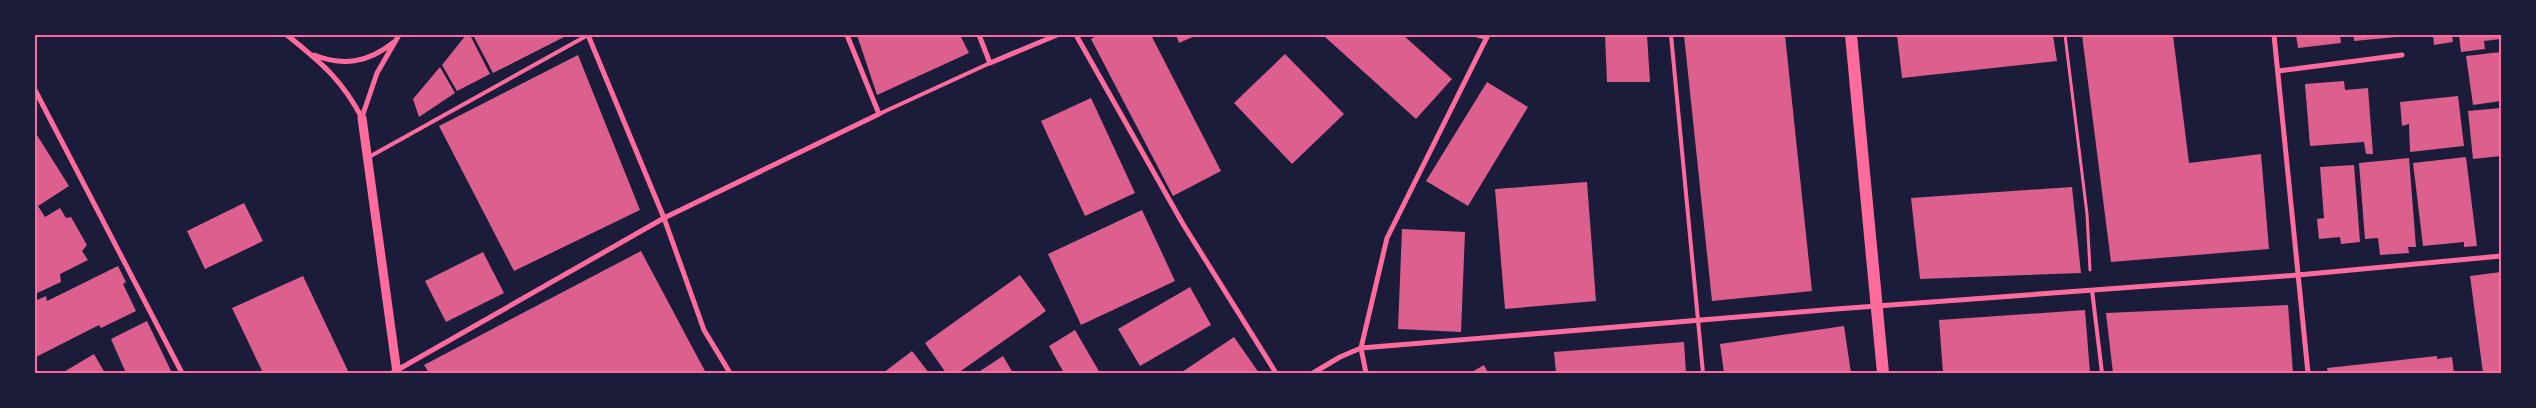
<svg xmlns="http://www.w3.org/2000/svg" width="2536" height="408" font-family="Lora,serif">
<rect width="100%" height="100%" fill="#1b1b3a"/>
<path fill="#dd5f8e" d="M 466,35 L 470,35 L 490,74 L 457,91 L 442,65 Z
M 473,35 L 568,35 L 493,73 Z
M 857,35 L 960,35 L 969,53 L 877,95 Z
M 1098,35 L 1151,35 L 1221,171 L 1173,196 L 1091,39 Z
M 1176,35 L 1197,35 L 1179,43 Z
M 1327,35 L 1403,35 L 1452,79 L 1416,119 L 1325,37 Z
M 1605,35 L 1647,35 L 1650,82 L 1607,82 Z
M 1684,35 L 1785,35 L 1812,291 L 1712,301 Z
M 1897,35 L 2053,35 L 2057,61 L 1902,78 Z
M 2082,35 L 2173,35 L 2189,163 L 2261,154 L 2269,249 L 2111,262 Z
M 2296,35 L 2340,35 L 2341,43 L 2298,48 Z
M 2354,35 L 2396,35 L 2396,37 L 2354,41 Z
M 2433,35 L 2452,35 L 2453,42 L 2434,45 Z
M 2459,35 L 2501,35 L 2501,39 L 2484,41 L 2485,49 L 2461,52 Z
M 2501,52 L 2501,101 L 2473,105 L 2466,56 Z
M 1285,54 L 1344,114 L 1292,164 L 1234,103 Z
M 578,55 L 640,210 L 514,271 L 439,126 Z
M 440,67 L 455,93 L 419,117 L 413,99 Z
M 2344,81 L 2345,90 L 2368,88 L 2373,154 L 2366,154 L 2364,142 L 2310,146 L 2305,84 Z
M 1487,82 L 1528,107 L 1468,206 L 1426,181 Z
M 2458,96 L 2464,146 L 2410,152 L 2409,124 L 2402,126 L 2400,102 Z
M 1091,98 L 1135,193 L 1085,216 L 1041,121 Z
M 2501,108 L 2501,156 L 2473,159 L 2468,111 Z
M 35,132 L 69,186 L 35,208 Z
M 2466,157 L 2477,246 L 2464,247 L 2464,242 L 2423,246 L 2413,163 Z
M 2409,158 L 2416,247 L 2408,247 L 2409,253 L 2380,255 L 2378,238 L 2365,239 L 2359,163 Z
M 2354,165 L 2360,242 L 2341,244 L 2340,237 L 2319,239 L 2317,219 L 2324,218 L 2320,167 Z
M 1587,182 L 1596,301 L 1505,309 L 1495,189 Z
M 2072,187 L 2081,273 L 1920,279 L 1911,198 Z
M 244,203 L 263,241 L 205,269 L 187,231 Z
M 38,206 L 45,217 L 60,208 L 66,218 L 71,217 L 87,245 L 82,251 L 88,260 L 60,274 L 61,282 L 35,294 L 35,208 Z
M 1142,210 L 1175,281 L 1081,325 L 1048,254 Z
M 1402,229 L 1465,232 L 1461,332 L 1398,329 Z
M 641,251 L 706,373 L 429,373 L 424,365 Z
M 483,252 L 504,293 L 446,322 L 425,281 Z
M 118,266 L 126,282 L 123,284 L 136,311 L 101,328 L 99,325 L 36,357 L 35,301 L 46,296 L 47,301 Z
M 2501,272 L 2501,373 L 2483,373 L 2470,276 Z
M 1020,275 L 1046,311 L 958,373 L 946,373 L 925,343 Z
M 303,276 L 349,373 L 263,373 L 232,308 Z
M 1190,287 L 1211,325 L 1140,366 L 1118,329 Z
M 2288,305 L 2293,373 L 2113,373 L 2106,313 Z
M 2085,310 L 2090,373 L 1943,373 L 1939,320 Z
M 147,321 L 172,373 L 126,373 L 111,339 Z
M 1844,326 L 1851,373 L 1724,373 L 1720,344 Z
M 1075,330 L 1100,373 L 1064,373 L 1049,346 Z
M 1234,337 L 1259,373 L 1183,373 L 1182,372 Z
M 1684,342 L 1686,373 L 1556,373 L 1554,352 Z
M 912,351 L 929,373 L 883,373 Z
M 94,354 L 105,373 L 62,373 Z
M 1003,356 L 1013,373 L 977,373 Z
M 2437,356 L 2437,359 L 2452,357 L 2454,373 L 2328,373 L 2327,368 Z
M 1484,365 L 1488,373 L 1470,373 Z"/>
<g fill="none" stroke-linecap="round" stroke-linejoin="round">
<path stroke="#ff6b9d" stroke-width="3" d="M 2065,35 L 2087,214 L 2090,270"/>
<path stroke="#ff6b9d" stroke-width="4" d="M 1476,35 L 1487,38
M 1671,35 L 1703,373
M 879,114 L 990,63
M 369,157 L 588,35
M 2092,290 L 2102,373"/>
<path stroke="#ff6b9d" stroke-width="5" d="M 287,35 C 321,63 341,78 362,118
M 588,35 L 664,218 L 704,330 L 730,373
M 979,35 L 990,63 L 1057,35
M 1076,35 L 1183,224 L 1276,373
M 2274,35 L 2308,373
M 314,55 C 344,67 369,62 394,42
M 2278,71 L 2402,55
M 35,90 L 182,373
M 362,117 L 377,73 L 399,35
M 392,373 L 664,218 L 879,114 L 847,35
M 1313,373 L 1340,357 L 1361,348 L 1836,309 L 2298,275 L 2501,256
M 1366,373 L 1361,348 L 1387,238 L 1488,35"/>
<path stroke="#ff6b9d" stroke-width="9" d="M 362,118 L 397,373"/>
<path stroke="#ff6b9d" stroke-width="12" d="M 1851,35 L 1883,373"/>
</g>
<rect width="2536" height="408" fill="none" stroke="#1b1b3a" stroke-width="72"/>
<rect x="36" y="36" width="2464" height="336" fill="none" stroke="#ff6b9d" stroke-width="2"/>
</svg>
